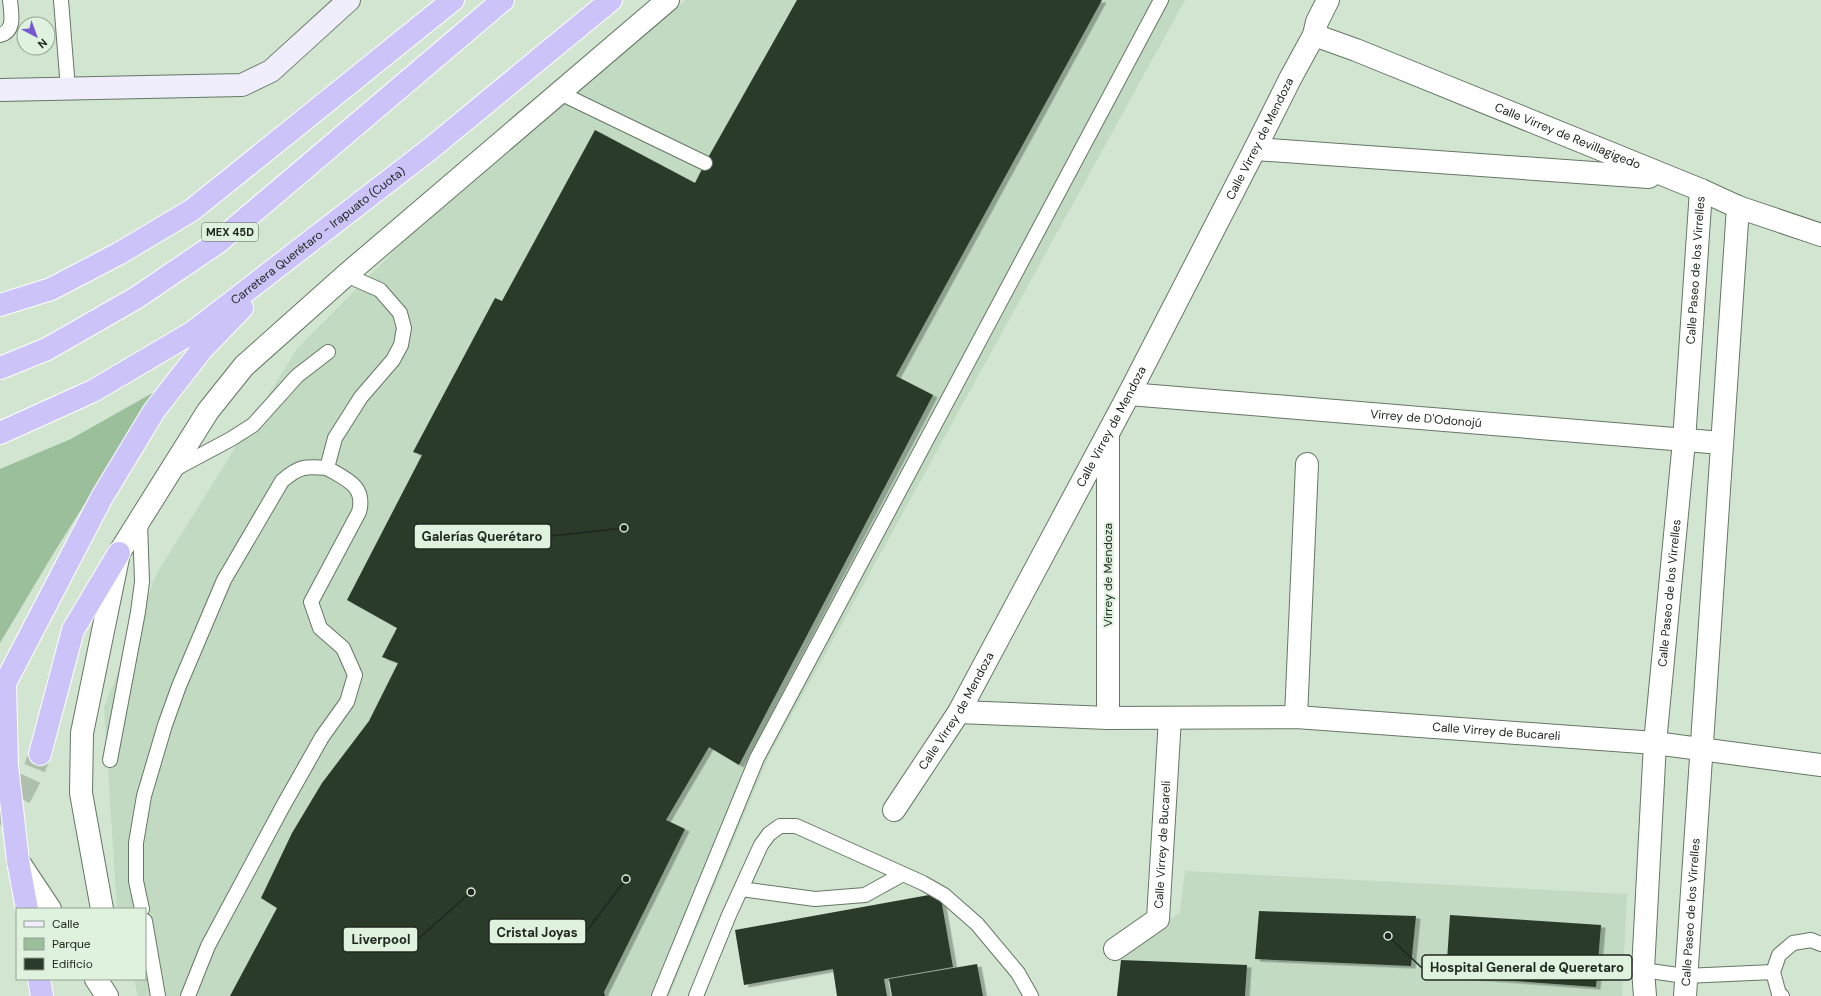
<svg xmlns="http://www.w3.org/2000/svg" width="1821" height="996" font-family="'DM Sans',sans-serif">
<defs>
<filter id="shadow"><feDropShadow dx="4.5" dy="2.5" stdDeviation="0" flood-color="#0004"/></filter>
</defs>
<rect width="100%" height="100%" fill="#d1e5d0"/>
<path fill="#c1dac1" d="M 686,0 L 1185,0 L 768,758 L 669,996 L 138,996 L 134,979 L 145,979 L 145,909 L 117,909 L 104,707 L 157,573 L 297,349 L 407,238 Z
M 1185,871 L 1627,894 L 1622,996 L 1117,996 L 1121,960 L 1180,912 Z"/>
<path fill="#9abf9a" d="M 156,391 L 53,554 L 0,643 L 0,469 L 71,439 Z"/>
<path fill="#2b3b2b" filter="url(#shadow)" d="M 797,0 L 1102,0 L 896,376 L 933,395 L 739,765 L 709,747 L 666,820 L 685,829 L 604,992 L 605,996 L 230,996 L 277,908 L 261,898 L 292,833 L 322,783 L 369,721 L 398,663 L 382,657 L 397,628 L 347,600 L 422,455 L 413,452 L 495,298 L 502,301 L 595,130 L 695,183 L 705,163 Z
M 940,893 L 953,967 L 884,979 L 887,996 L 837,996 L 833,969 L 744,985 L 735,930 Z
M 1259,911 L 1416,916 L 1411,966 L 1255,959 Z
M 1450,915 L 1601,925 L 1596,987 L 1446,976 Z
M 1121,960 L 1247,965 L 1245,996 L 1117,996 Z
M 977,964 L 983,996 L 892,996 L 889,979 Z"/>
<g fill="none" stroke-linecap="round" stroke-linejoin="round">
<path stroke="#aebfad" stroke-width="22" stroke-dasharray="22 11" stroke-linecap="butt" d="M 0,824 C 19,804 31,779 40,754"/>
<defs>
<path id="lane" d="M 61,0 L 68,89
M 0,35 C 16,31 11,13 10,0
M 560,93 L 705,163
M 173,470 L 231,439 L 253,425 L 297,376 L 328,352
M 110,760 L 138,612 L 142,582 L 140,522
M 741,889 L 815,899 L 865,895 L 903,874
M 142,909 L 136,881 L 136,843 L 144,796 L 165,725 L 179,686 L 224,580 L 282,481 C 299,466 306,466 327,468
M 145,921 L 158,996
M 1643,970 L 1685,976 L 1773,972
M 188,996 L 208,946 L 283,806 L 322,737 L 347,702 L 355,675 L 343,648 L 320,628 L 311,602 L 359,512 C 366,486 346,479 327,468 L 335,438 L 361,397 L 393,360 L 401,345 L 404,328 L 400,313 L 380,290 L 346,275
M 659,996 L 757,758 L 1161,0
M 696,996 L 729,915 L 761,845 L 769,834 L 780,826 L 796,826 L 923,883 L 944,895 L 977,924 L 1018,973 L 1031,996
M 1782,996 L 1779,994 L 1773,972 L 1779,955 L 1793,943 L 1811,940 L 1821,944"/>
<g id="street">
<path id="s1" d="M 1314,35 L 1356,50 L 1701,190 L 1738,207 L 1821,235"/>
<path d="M 1255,149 L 1649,177"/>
<path id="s2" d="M 1129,394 L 1722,443"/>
<path d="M 1108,435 L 1108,718"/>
<path id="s3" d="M 959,712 L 1108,718 L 1296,717 L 1655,743 L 1821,765"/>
<path d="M 1296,717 L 1307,464"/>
<path id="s4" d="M 894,810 L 959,712 L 1129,394 L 1255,149 L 1290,79 L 1314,35 L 1317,22 L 1328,0"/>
<path d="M 18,861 L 50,909"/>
<path d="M 102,909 L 81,793 L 82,733 L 119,553 L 208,411 L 244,366 L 346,275 L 668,0"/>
<path id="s5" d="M 1115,949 L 1158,919 L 1170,718"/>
<path d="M 96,979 L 107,996"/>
<path id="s6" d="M 1645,996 L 1643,970 L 1655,743 L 1684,441 L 1701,190"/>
<path id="s7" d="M 1685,996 L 1738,207"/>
</g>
<path id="secondary" d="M 0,90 L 242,85 L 271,71 L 349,0"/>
<g id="highway">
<path d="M 0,305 L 51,289 L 120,253 L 192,210 L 453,0"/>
<path d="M 0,368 L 47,349 L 136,298 L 217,243 L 503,0"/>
<path id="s8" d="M 0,433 L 93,391 L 193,332 L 430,149 L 611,0"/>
<path d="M 5,683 L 7,765 L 18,861 L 27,909"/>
<path d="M 0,693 L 102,497 L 154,411 L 203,348 L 242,308"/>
<path d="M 40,754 L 73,630 L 119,553"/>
<path d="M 39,979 L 42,996"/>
</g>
</defs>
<use href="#lane" stroke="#657765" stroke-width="16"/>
<use href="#street" stroke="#657765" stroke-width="24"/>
<use href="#secondary" stroke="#657765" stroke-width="24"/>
<use href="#highway" stroke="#fff" stroke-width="24"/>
<use href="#lane" stroke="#fff" stroke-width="14"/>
<use href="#street" stroke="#fff" stroke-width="22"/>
<use href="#secondary" stroke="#f0edfd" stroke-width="22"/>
<use href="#highway" stroke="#ccc3f9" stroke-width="22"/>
</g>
<g text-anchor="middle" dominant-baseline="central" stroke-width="4" stroke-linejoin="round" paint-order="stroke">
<rect fill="#def2dd" stroke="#596459" stroke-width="1" x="202" y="223" width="56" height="18" rx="3"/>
<g font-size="11" font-weight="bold" fill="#202720">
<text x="230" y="232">MEX 45D</text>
</g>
<g font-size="12" fill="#202720" stroke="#def2dd">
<text stroke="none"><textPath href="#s1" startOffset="273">Calle Virrey de Revillagigedo</textPath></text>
<text stroke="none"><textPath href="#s4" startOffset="765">Calle Virrey de Mendoza</textPath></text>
<text stroke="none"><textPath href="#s8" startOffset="376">Carretera Querétaro - Irapuato (Cuota)</textPath></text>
<text stroke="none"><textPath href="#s6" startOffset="728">Calle Paseo de los Virrelles</textPath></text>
<text stroke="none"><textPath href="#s2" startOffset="298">Virrey de D'Odonojú</textPath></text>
<text stroke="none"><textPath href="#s4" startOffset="441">Calle Virrey de Mendoza</textPath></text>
<text transform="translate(1108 575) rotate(-90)">Virrey de Mendoza</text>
<text stroke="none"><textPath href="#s6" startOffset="404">Calle Paseo de los Virrelles</textPath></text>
<text stroke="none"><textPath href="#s4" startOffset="117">Calle Virrey de Mendoza</textPath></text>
<text stroke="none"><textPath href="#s3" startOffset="538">Calle Virrey de Bucareli</textPath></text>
<text stroke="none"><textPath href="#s5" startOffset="127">Calle Virrey de Bucareli</textPath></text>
<text stroke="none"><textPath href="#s7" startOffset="84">Calle Paseo de los Virrelles</textPath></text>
</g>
</g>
<path fill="none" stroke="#202720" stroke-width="1.5" d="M624 528L551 536M626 879L586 932M471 892L418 939M1388 936L1422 968"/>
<g fill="#202720" stroke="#def2dd" stroke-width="1.5">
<circle cx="624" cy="528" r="4"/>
<circle cx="626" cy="879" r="4"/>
<circle cx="471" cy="892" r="4"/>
<circle cx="1388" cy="936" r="4"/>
</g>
<g fill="#def2dd" stroke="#202720" stroke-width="1.5">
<rect x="414" y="524" width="137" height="25" rx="4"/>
<rect x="489" y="919" width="97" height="25" rx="4"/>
<rect x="343" y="927" width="75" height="25" rx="4"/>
<rect x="1422" y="955" width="210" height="25" rx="4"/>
</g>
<g font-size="13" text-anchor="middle" font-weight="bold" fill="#202720">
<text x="482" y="541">Galerías Querétaro</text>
<text x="537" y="937">Cristal Joyas</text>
<text x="381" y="944">Liverpool</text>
<text x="1527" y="972">Hospital General de Queretaro</text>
</g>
<rect x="16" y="908" width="130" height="72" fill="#def2dd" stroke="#92a191"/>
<rect x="24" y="921" width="20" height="6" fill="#f0edfd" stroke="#92a191"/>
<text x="52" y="928" font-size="12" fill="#202720">Calle</text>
<rect x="24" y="938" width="20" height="12" fill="#9abf9a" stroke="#92a191"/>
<text x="52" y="948" font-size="12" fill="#202720">Parque</text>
<rect x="24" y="958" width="20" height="12" fill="#2b3b2b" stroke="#92a191"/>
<text x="52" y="968" font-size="12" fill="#202720">Edificio</text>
<g transform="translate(36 36) rotate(139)"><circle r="19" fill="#def2dd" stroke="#92a191"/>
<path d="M0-3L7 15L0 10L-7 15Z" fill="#7858d2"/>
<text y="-6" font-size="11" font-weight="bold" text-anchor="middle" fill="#202720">N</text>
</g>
</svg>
